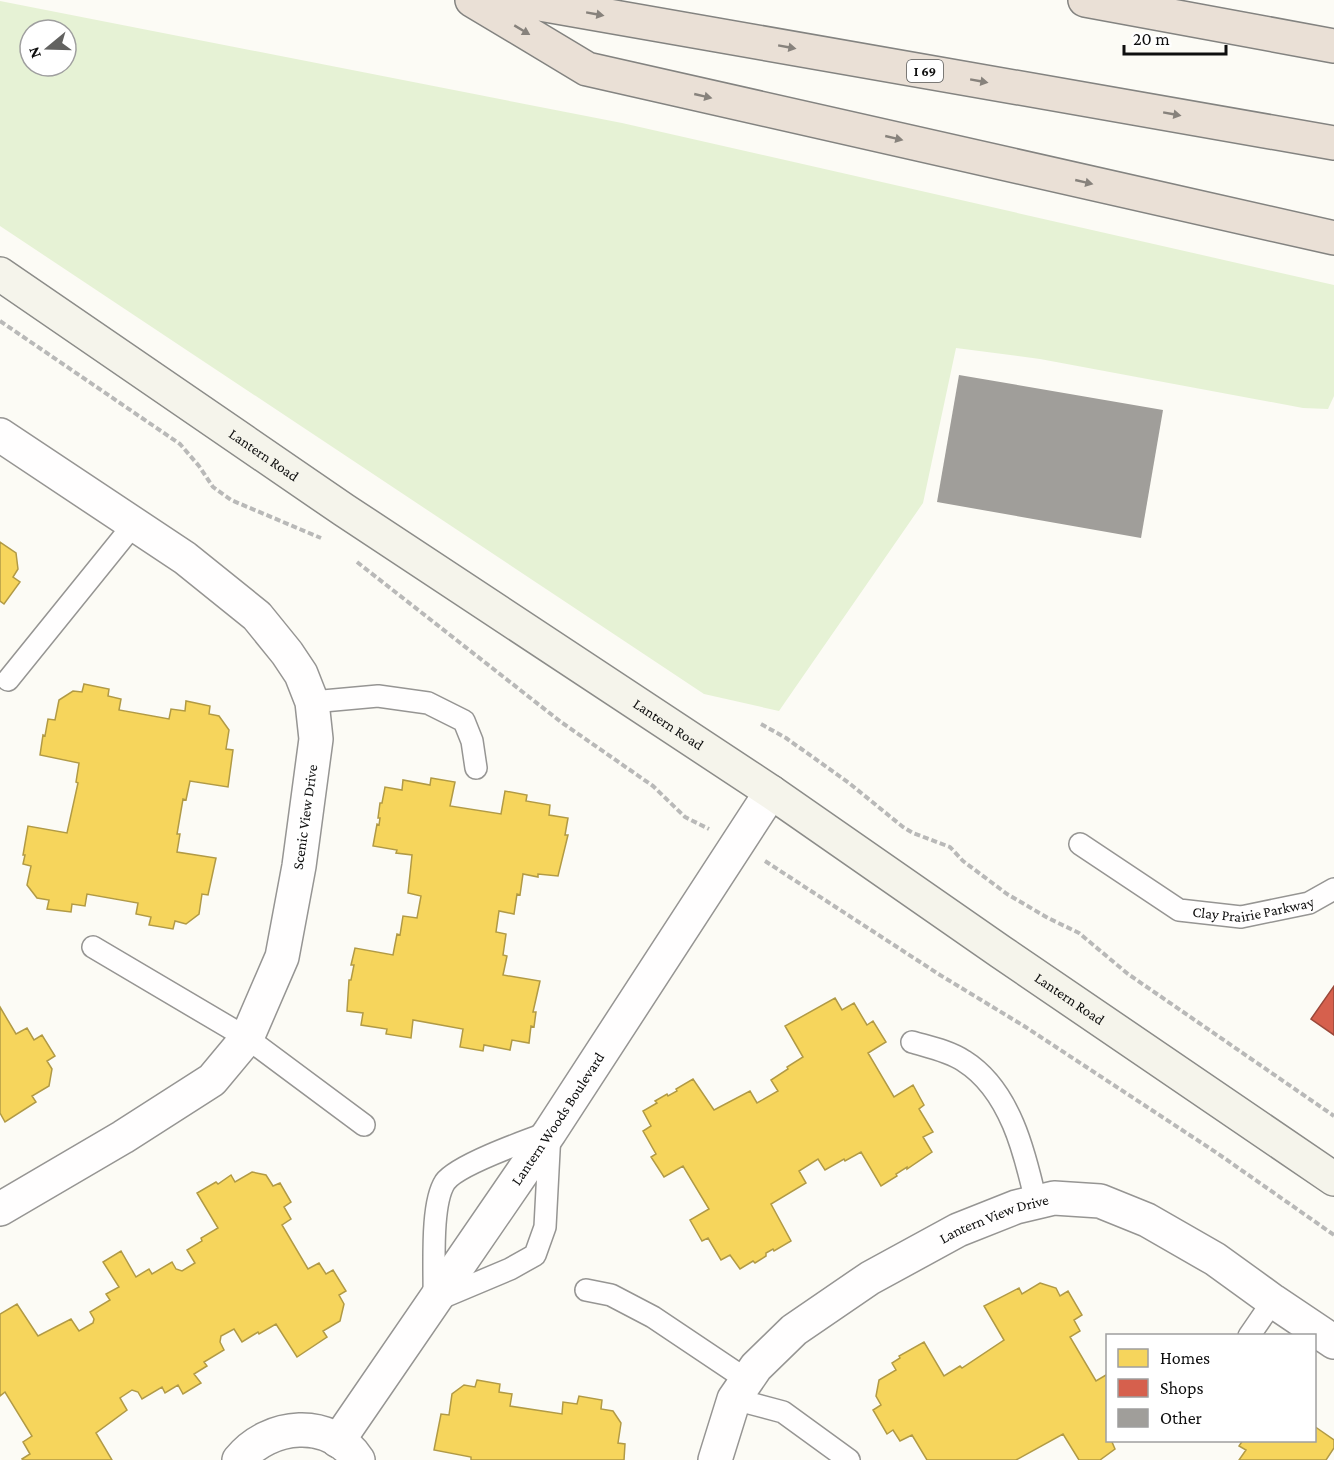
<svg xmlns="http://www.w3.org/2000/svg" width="1334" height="1460" font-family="'Crimson Pro',serif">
<rect width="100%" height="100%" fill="#fcfbf5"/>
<path fill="#e6f2d5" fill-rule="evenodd" d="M 0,1 L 622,123 L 1334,285 L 1334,396 L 1328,409 L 1303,408 L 1040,359 L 956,348 L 923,503 L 779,711 L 704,694 L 0,226 ZM 30,30 L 66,30 L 66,66 L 30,66 Z"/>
<path fill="#f6d55c" stroke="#b19a45" stroke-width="1.5" d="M 0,542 L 16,553 L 18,569 L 13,577 L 20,582 L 4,604 L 0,601 Z
M 84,684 L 109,689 L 108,696 L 121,699 L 119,710 L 169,719 L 171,709 L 185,711 L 186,701 L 210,706 L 209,714 L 219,716 L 229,730 L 226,749 L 233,750 L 228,787 L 190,781 L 186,800 L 183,799 L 177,834 L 180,834 L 177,852 L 216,858 L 208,895 L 202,894 L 199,914 L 186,924 L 175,921 L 173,929 L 149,925 L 151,917 L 136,914 L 138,903 L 87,894 L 85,906 L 72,904 L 71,912 L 47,909 L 49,900 L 37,898 L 27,885 L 31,866 L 23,864 L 25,855 L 23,855 L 28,826 L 67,833 L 78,783 L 76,782 L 79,763 L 40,755 L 43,735 L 45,736 L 48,719 L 55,720 L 59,700 L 73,691 L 82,692 Z
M 431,778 L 455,782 L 450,806 L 501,814 L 505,791 L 527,795 L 526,801 L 550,805 L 549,815 L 568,818 L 565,835 L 568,835 L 558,876 L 538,874 L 538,877 L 523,874 L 520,895 L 517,894 L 514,914 L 499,911 L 496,932 L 506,934 L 503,955 L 507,956 L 503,975 L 540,981 L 533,1012 L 536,1012 L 534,1027 L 531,1026 L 529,1043 L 512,1040 L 510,1050 L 484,1045 L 483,1051 L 460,1047 L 463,1029 L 413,1020 L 411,1038 L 386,1034 L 387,1029 L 361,1025 L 363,1013 L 347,1011 L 349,980 L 351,980 L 354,965 L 351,965 L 355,948 L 393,955 L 397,934 L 400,935 L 403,916 L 417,918 L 421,896 L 408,893 L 412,855 L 396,853 L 397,850 L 373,846 L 377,824 L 379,825 L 380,818 L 378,818 L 380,803 L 382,803 L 385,787 L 402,790 L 403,780 L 430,785 Z
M 835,998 L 842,1010 L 854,1003 L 867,1025 L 873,1021 L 886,1042 L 868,1053 L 894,1097 L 913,1085 L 924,1105 L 919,1109 L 933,1132 L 923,1137 L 932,1152 L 907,1169 L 907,1167 L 896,1174 L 897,1176 L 881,1186 L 861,1152 L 845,1161 L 844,1159 L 825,1170 L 818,1159 L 799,1171 L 806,1183 L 771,1204 L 791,1241 L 774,1251 L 773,1249 L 766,1253 L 766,1256 L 755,1263 L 753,1261 L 740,1269 L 730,1255 L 721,1260 L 708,1238 L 702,1241 L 690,1220 L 709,1209 L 683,1166 L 664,1177 L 651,1157 L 656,1154 L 643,1131 L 651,1126 L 643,1111 L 657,1103 L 655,1101 L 667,1094 L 668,1096 L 677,1091 L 676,1089 L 693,1079 L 714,1110 L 750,1091 L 757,1103 L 778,1091 L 771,1080 L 788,1069 L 787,1067 L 803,1057 L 785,1026 Z
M 0,1007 L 16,1034 L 27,1028 L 34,1040 L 42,1035 L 55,1056 L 47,1061 L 52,1069 L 49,1086 L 32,1096 L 36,1102 L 5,1122 L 0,1113 Z
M 252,1172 L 266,1175 L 273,1186 L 280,1183 L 291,1202 L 284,1207 L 291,1219 L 282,1225 L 308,1269 L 319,1263 L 326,1274 L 333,1270 L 346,1291 L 339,1295 L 344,1304 L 340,1321 L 323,1331 L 327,1337 L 297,1357 L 276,1324 L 259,1334 L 258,1332 L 242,1342 L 234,1329 L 221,1336 L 220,1342 L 224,1350 L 204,1362 L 207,1366 L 194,1374 L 201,1383 L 183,1394 L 178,1385 L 165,1393 L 162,1387 L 142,1399 L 138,1392 L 132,1390 L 120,1398 L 127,1410 L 96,1433 L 112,1460 L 23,1460 L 22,1459 L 30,1454 L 23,1442 L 32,1436 L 5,1392 L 0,1396 L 0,1314 L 17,1304 L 38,1336 L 71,1319 L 79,1331 L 93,1323 L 94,1319 L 90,1312 L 110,1300 L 106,1294 L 119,1287 L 103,1262 L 121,1251 L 136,1277 L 149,1269 L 152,1274 L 172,1262 L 176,1269 L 182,1271 L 195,1263 L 187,1250 L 202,1241 L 201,1238 L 218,1228 L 197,1193 L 216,1182 L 218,1184 L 231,1175 L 235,1182 Z
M 1040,1283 L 1056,1288 L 1060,1296 L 1068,1291 L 1082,1315 L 1074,1320 L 1080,1331 L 1070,1337 L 1096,1381 L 1106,1375 L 1108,1377 L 1108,1440 L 1115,1440 L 1112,1442 L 1115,1449 L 1100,1460 L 1079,1460 L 1063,1434 L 1016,1460 L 927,1460 L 912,1435 L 900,1441 L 893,1430 L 887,1434 L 873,1410 L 881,1405 L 876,1396 L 879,1380 L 896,1370 L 892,1363 L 900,1358 L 899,1356 L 924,1342 L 944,1376 L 960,1366 L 962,1368 L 1004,1340 L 984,1306 L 1019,1288 L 1022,1294 Z
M 477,1380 L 500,1384 L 499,1392 L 512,1394 L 510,1406 L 562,1414 L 563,1402 L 577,1404 L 579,1396 L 602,1400 L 601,1409 L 613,1411 L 621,1423 L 618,1443 L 625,1444 L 624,1460 L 471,1460 L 471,1457 L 434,1450 L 441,1414 L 449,1415 L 452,1394 L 464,1385 L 475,1387 Z
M 1314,1426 L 1334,1440 L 1334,1448 L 1326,1460 L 1239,1460 L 1246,1450 L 1239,1446 L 1243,1440 L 1314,1440 Z"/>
<path fill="#d6604d" stroke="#9a483a" stroke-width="1.5" d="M 1334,986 L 1334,1035 L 1311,1019 Z"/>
<path fill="#a09e9a" d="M 959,375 L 1163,410 L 1141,538 L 937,502 Z"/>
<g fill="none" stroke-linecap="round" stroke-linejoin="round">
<defs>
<g id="lane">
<path d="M 8,680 L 134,524"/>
<path d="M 312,702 L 378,696 L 428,703 L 464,721 L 472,741 L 476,768"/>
<path id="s1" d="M 1080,844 L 1179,910 L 1241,917 L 1309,903 L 1334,889"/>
<path d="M 93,947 L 247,1038 L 364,1125"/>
<path d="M 912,1042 C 929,1047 949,1051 964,1061 C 1010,1090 1025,1153 1036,1202"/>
<path d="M 550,1132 L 545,1227 L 535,1255 L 510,1269 L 434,1301 C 435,1271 430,1205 445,1182 C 457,1165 528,1140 550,1132 Z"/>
<path d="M 586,1290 L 611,1295 L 653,1317 L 747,1380"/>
<path d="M 1249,1336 L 1273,1301"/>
<path d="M 734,1399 L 783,1412 L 849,1460"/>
</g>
<g id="street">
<path d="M 0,435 L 185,558 L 257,616 L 287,653 L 301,674 L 312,702 L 316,739 L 299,866 L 282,957 L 247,1038 L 212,1080 L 123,1137 L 0,1209"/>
<path id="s2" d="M 338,1441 L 550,1132 L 771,792"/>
<path d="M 239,1460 C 269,1423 330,1417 358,1460"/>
<path id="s3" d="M 715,1460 L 734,1399 L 756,1367 L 794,1330 L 870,1278 L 958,1230 L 1016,1207 L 1054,1198 L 1100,1201 L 1147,1220 L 1215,1259 L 1273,1301 L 1334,1342"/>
</g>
<g id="secondary">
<path id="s4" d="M 0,274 L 344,510 L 771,792 L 1001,952 L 1334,1179"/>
</g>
<path id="highway" d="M 472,0 L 587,69 L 1334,238
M 517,0 L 1334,143
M 1085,0 L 1334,46"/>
</defs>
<use href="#lane" stroke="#969593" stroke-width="24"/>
<use href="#street" stroke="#969593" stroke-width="36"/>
<use href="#secondary" stroke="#8c8c89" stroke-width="36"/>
<use href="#highway" stroke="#838380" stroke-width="36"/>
<path stroke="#b9b9b8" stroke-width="4" stroke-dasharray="6 3" stroke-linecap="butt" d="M 0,321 L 180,444 L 199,466 L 213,487 L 231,500 L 321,538
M 357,562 L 561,722 L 653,786 L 685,817 L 709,829
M 761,724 L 786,738 L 849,783 L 903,827 L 913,833 L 950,847 L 963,861 L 1007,894 L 1048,918 L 1079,933 L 1128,974 L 1334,1116
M 765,861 L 940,975 L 1024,1026 L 1217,1153 L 1334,1235"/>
<use href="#lane" stroke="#fffefe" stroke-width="21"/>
<use href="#street" stroke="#fffefe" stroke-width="33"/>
<use href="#secondary" stroke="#f5f4eb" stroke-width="33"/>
<use href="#highway" stroke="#eae0d6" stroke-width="33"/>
</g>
<defs><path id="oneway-solid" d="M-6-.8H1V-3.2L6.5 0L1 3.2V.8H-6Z" transform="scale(1.5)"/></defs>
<g fill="#87827c">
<use href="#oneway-solid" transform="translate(595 14) rotate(10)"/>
<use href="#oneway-solid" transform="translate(522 30) rotate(31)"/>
<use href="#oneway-solid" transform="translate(787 47) rotate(10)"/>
<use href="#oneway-solid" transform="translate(979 81) rotate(10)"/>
<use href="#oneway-solid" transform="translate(703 96) rotate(13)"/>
<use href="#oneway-solid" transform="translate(1172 114) rotate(10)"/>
<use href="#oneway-solid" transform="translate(894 138) rotate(13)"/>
<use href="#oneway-solid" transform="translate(1084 182) rotate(13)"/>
</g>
<g text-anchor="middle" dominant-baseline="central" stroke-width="6" stroke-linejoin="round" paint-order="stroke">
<rect fill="#fff" stroke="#575757" stroke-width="1.5" x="907" y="60" width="36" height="22" rx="4.5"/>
<g font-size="14" font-weight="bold" fill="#0f0f0f">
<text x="925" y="71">I 69</text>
</g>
<g font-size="15" fill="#0f0f0f" stroke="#fff">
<text stroke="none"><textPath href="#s4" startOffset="320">Lantern Road</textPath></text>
<text stroke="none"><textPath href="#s4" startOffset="806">Lantern Road</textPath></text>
<text transform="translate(305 817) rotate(-82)">Scenic View Drive</text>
<text stroke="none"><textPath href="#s1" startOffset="194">Clay Prairie Parkway</textPath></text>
<text stroke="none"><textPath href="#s4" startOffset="1292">Lantern Road</textPath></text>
<text stroke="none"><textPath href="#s2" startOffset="390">Lantern Woods Boulevard</textPath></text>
<text stroke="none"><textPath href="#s3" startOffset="386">Lantern View Drive</textPath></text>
</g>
</g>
<rect x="1106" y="1334" width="210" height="108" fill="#ffffff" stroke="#9f9f9f" stroke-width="1.5"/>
<rect x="1118" y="1349" width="30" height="18" fill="#f6d55c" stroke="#9f9f9f" stroke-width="1.5"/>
<text x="1160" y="1364" font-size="18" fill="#0f0f0f">Homes</text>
<rect x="1118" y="1379" width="30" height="18" fill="#d6604d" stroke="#9f9f9f" stroke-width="1.5"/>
<text x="1160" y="1394" font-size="18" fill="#0f0f0f">Shops</text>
<rect x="1118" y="1409" width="30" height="18" fill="#a09e9a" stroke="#9f9f9f" stroke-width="1.5"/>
<text x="1160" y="1424" font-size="18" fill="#0f0f0f">Other</text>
<g transform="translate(48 48) rotate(251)"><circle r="28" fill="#ffffff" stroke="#9f9f9f" stroke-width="1.5"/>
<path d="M0-4.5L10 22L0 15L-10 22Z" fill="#626260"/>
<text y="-9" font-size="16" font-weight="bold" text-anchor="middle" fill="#0f0f0f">N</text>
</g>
<path d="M1124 45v9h102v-9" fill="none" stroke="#0f0f0f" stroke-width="3"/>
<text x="1133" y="45" font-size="18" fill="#0f0f0f" stroke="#ffffff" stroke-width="4.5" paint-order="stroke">20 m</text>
</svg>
